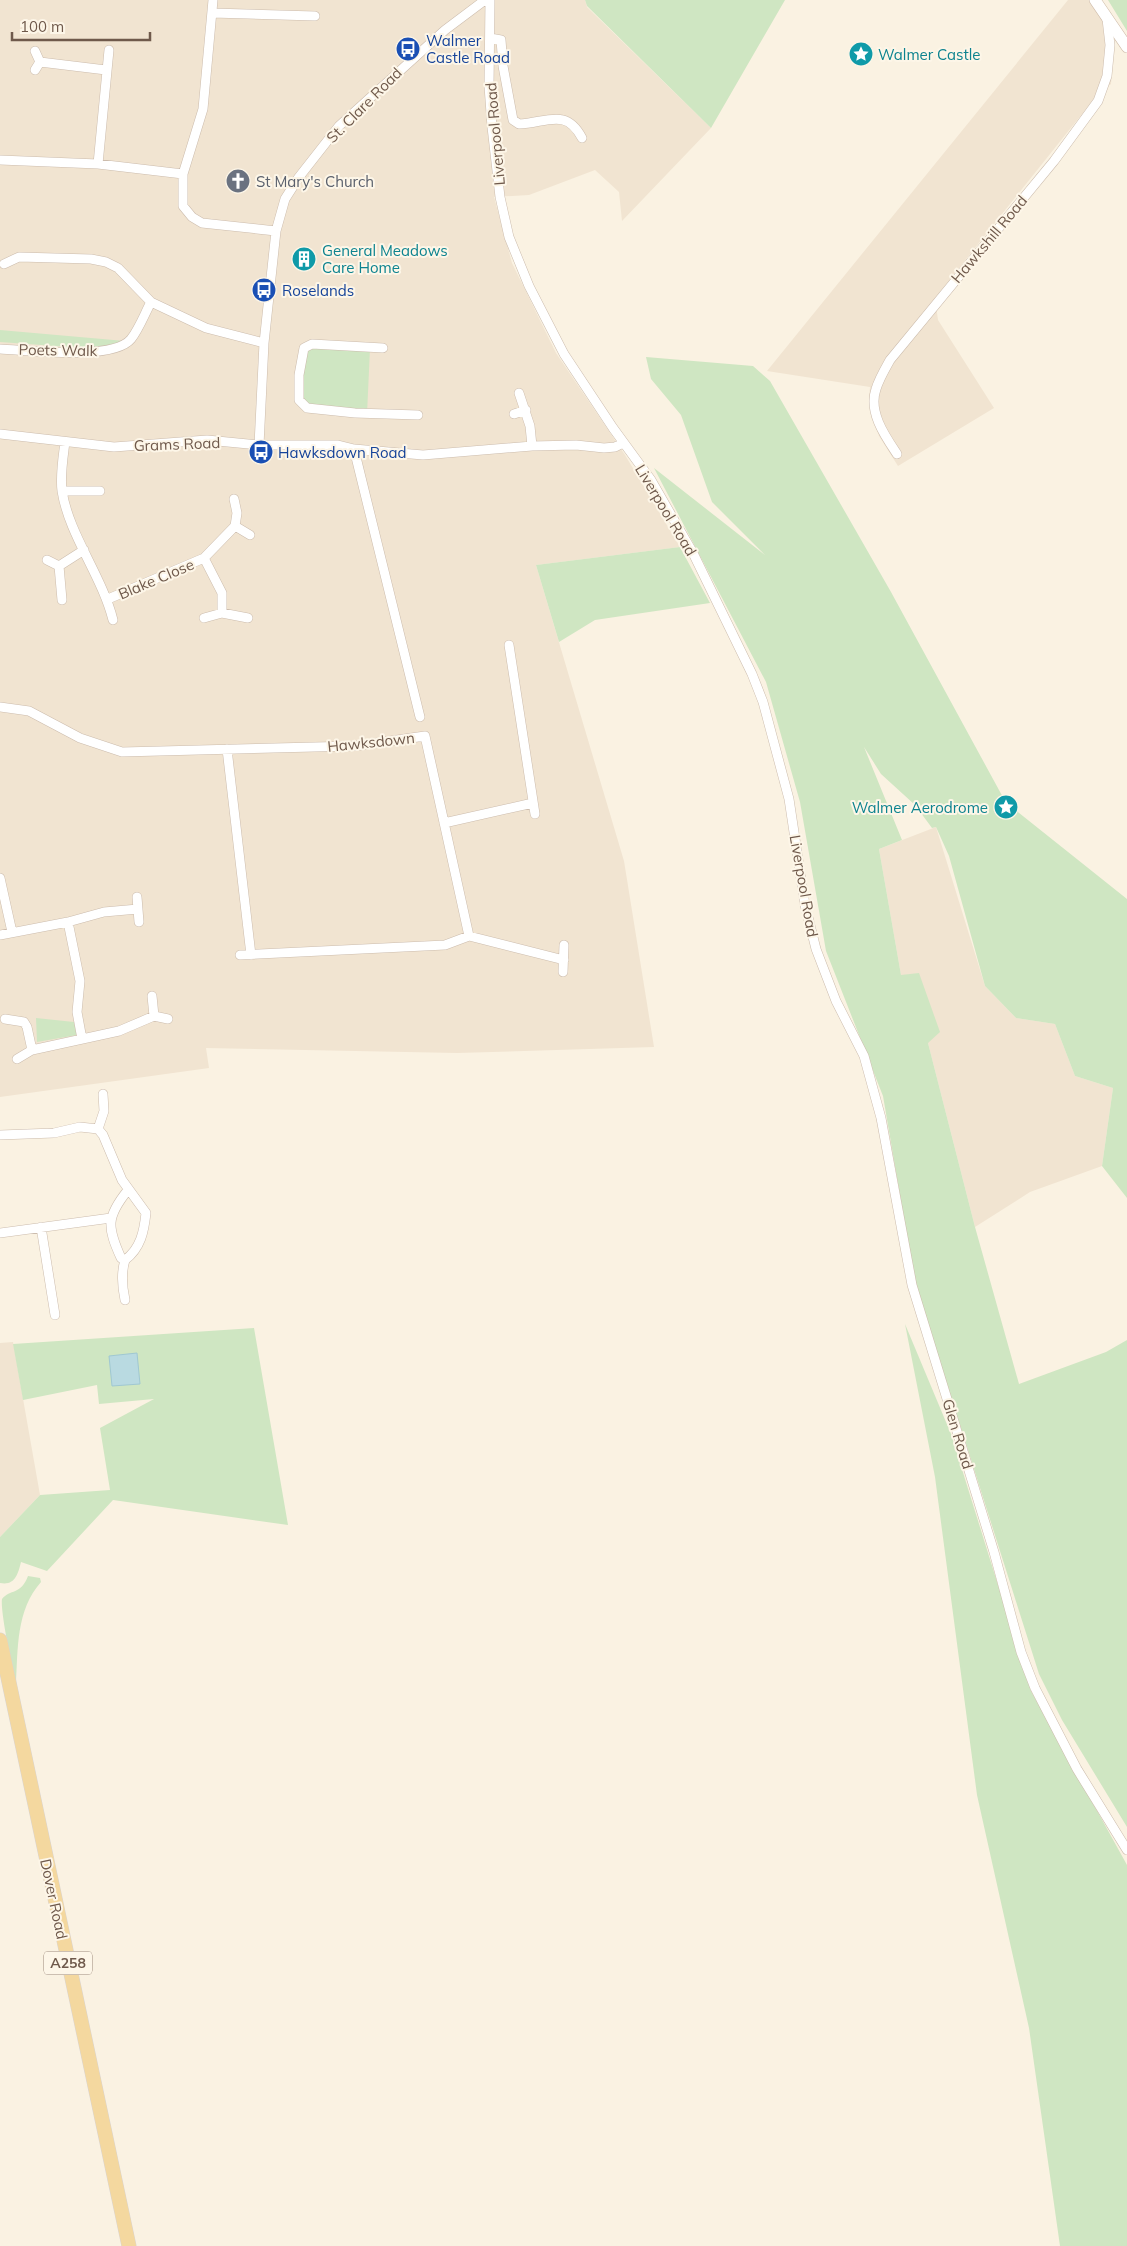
<svg xmlns="http://www.w3.org/2000/svg" width="1127" height="2246" font-family="Mulish,sans-serif">
<rect width="100%" height="100%" fill="#faf2e2"/>
<path fill="#f1e4d1" d="M 0,0 L 585,0 L 587,7 L 711,128 L 622,221 L 619,192 L 595,170 L 529,195 L 494,197 L 512,263 L 556,353 L 625,455 L 680,547 L 536,565 L 624,861 L 654,1047 L 457,1053 L 206,1048 L 209,1068 L 0,1097 Z
M 1068,0 L 1099,0 L 1114,35 L 1111,84 L 1094,99 L 935,298 L 938,320 L 994,408 L 898,466 L 879,436 L 873,419 L 869,400 L 870,387 L 767,371 Z
M 936,827 L 985,986 L 1016,1018 L 1055,1024 L 1075,1076 L 1113,1088 L 1102,1166 L 1030,1192 L 975,1227 L 928,1043 L 901,975 L 879,849 Z
M 13,1342 L 40,1495 L 0,1537 L 0,1343 Z"/>
<path fill="#cfe6c2" d="M 585,0 L 785,0 L 711,128 L 587,6 Z
M 1108,0 L 1127,0 L 1127,31 Z
M 0,330 L 125,341 L 113,347 L 83,348 L 0,342 Z
M 304,348 L 370,349 L 367,414 L 302,405 Z
M 646,357 L 753,366 L 770,381 L 891,592 L 1005,801 L 997,804 L 1001,815 L 1013,808 L 1127,899 L 1127,1198 L 1102,1166 L 1113,1088 L 1075,1076 L 1055,1024 L 1016,1018 L 985,986 L 949,856 L 936,827 L 932,828 L 915,805 L 881,774 L 864,747 L 902,840 L 879,849 L 901,975 L 919,973 L 940,1032 L 928,1043 L 975,1227 L 1019,1384 L 1106,1352 L 1127,1340 L 1127,1827 L 1062,1720 L 1039,1674 L 915,1283 L 883,1096 L 826,951 L 800,802 L 766,682 L 654,468 L 765,555 L 712,502 L 681,415 L 651,379 Z
M 680,547 L 710,603 L 595,620 L 559,642 L 536,565 Z
M 36,1018 L 74,1022 L 77,1035 L 37,1042 Z
M 905,1324 L 951,1434 L 1031,1691 L 1127,1865 L 1127,2246 L 1060,2246 L 1029,2028 L 977,1795 L 935,1477 Z
M 254,1328 L 288,1525 L 113,1500 L 47,1571 L 21,1562 C 18,1574 15,1586 0,1583 L 0,1537 L 40,1495 L 110,1490 L 100,1428 L 154,1399 L 99,1404 L 97,1385 L 23,1400 L 13,1344 Z
M 28,1576 L 40,1578 L 41,1582 C 16,1610 18,1649 16,1683 C 12,1668 0,1610 2,1599 C 10,1589 21,1595 28,1576 Z"/>
<path fill="#b9dae1" stroke="#a0c8d2" d="M 137,1353 L 140,1384 L 112,1386 L 109,1356 Z"/>
<g fill="none" stroke-linecap="round" stroke-linejoin="round">
<defs>
<path id="street" d="M 213,0 L 203,109 L 183,174 L 183,206 L 192,217 L 202,223 L 276,231
M 490,0 L 489,86 L 492,127 L 500,197 L 509,237 L 529,286 L 564,354 L 613,428 L 651,480 L 693,553 L 752,674 L 763,702 L 789,799 L 805,905 L 816,949 L 836,1001 L 864,1056 L 881,1118 L 912,1285 L 994,1552 L 1021,1652 L 1035,1688 L 1077,1769 L 1127,1850
M 212,13 L 315,16
M 490,38 L 501,40 L 503,66 L 513,120 L 519,124 C 546,123 566,107 582,138
M 35,51 L 40,62 L 35,70
M 40,62 L 106,70
M 0,160 L 98,164 L 183,174
M 98,164 L 109,50
M 4,264 L 19,257 L 91,259 L 106,262 L 118,268 L 151,302 L 206,328 L 264,343
M 383,348 L 312,344 L 304,348 L 299,375 L 299,400 L 307,408 L 355,413 L 418,415
M 0,349 C 28,350 113,361 131,339 C 139,329 145,313 151,302
M 519,393 L 530,426 L 532,446
M 514,414 L 526,410
M 0,434 L 114,447 L 207,440 L 259,445 L 338,445 L 354,449 L 423,455 L 532,446 L 576,445 L 604,448 L 615,447 L 623,443
M 65,442 C 63,458 60,475 62,491 C 69,535 102,576 113,620
M 259,445 L 264,343 L 276,231 L 285,199 L 299,177 L 339,126 L 445,30 L 485,0
M 354,449 L 420,717
M 897,454 C 885,436 868,412 876,389 C 879,379 885,369 890,360 L 1054,161 L 1098,101 L 1107,76 L 1110,45 L 1107,19
M 62,491 L 100,491
M 235,526 L 250,535
M 204,558 L 222,593 L 222,613
M 47,560 L 59,566
M 59,566 L 62,600
M 59,566 L 84,550
M 108,599 L 204,558 L 235,526 L 237,513 L 234,499
M 204,618 L 222,613 L 248,618
M 509,645 L 535,814
M 0,707 L 29,711 L 80,738 L 122,752 L 355,746 L 425,736 L 469,936
M 227,749 L 251,955
M 444,823 L 533,803
M 0,878 L 12,932
M 137,897 L 139,922
M 68,922 L 80,981 L 77,1012 L 82,1039
M 0,935 L 68,922 L 104,912 L 138,909
M 240,955 L 445,945 L 469,936 L 564,960
M 563,972 L 564,945
M 152,996 L 154,1016
M 5,1019 L 24,1022 L 27,1027 L 32,1050
M 17,1059 L 32,1050 L 119,1031 L 154,1016 L 168,1019
M 98,1129 L 104,1111 L 103,1094
M 0,1135 L 54,1133 L 80,1127 L 98,1129 L 103,1135 L 122,1180 L 146,1213 C 144,1231 141,1248 125,1260 L 121,1258 C 107,1227 106,1217 128,1190
M 41,1227 L 55,1315
M 0,1233 L 111,1218
M 125,1260 C 121,1273 122,1286 125,1300"/>
<path id="secondary" d="M 1095,0 L 1127,47"/>
<path id="primary" d="M 0,1640 L 129,2246"/>
</defs>
<use href="#street" stroke="#ccbcad" stroke-width="10"/>
<use href="#secondary" stroke="#cfbcaa" stroke-width="12"/>
<use href="#primary" stroke="#dad4d0" stroke-width="15"/>
<use href="#street" stroke="#fff" stroke-width="9"/>
<use href="#secondary" stroke="#fff" stroke-width="11"/>
<use href="#primary" stroke="#f4d89f" stroke-width="14"/>
</g>
<defs>
<symbol id="bus-disc" viewBox="-11 -11 22 22"><circle r="9.5" fill="#1a4fb4" stroke="#fdf6e8"/><path d="M-5-6H5V4H4V6H2V4H-2V6H-4V4H-5ZM-3.5-4V0h7V-4ZM-3.5 1.2v1.5H-2V1.2ZM2 1.2v1.5H3.5V1.2Z" fill="#fff"/></symbol>
<symbol id="sight-disc" viewBox="-11 -11 22 22"><circle r="9.5" fill="#0f9aa8" stroke="#fdf6e8"/><path d="M0-6L1.8-2.2L6-1.7L2.9 1.2L3.7 5.4L0 3.3L-3.7 5.4L-2.9 1.2L-6-1.7L-1.8-2.2Z" fill="#fff"/></symbol>
<symbol id="church-disc" viewBox="-11 -11 22 22"><circle r="9.5" fill="#6b7280" stroke="#fdf6e8"/><path d="M-1.2-6h2.4v3.5h3.3v2.4h-3.3V6h-2.4V-.1h-3.3v-2.4h3.3Z" fill="#fff"/></symbol>
<symbol id="building-disc" viewBox="-11 -11 22 22"><circle r="9.5" fill="#0f9aa8" stroke="#fdf6e8"/><path d="M-4-6H4V6H1V3H-1V6H-4ZM-2.5-4.3h1.7v1.8h-1.7ZM.8-4.3h1.7v1.8H.8ZM-2.5-1h1.7V.8h-1.7ZM.8-1h1.7V.8H.8Z" fill="#fff"/></symbol>
</defs>
<g fill-rule="evenodd">
<use href="#bus-disc" x="394" y="35" width="28" height="28"/>
<use href="#sight-disc" x="847" y="40" width="28" height="28"/>
<use href="#church-disc" x="224" y="167" width="28" height="28"/>
<use href="#building-disc" x="290" y="245" width="28" height="28"/>
<use href="#bus-disc" x="250" y="276" width="28" height="28"/>
<use href="#bus-disc" x="247" y="438" width="28" height="28"/>
<use href="#sight-disc" x="992" y="793" width="28" height="28"/>
</g>
<g text-anchor="middle" dominant-baseline="central" stroke-width="4" stroke-linejoin="round" paint-order="stroke">
<rect fill="#fdf6e8" stroke="#9a887a" stroke-width="1" x="44" y="1951.5" width="48" height="23" rx="4"/>
<g font-size="14" font-weight="bold" fill="#6f594b">
<text x="68" y="1963">A258</text>
</g>
<g font-size="15" fill="#164399" stroke="#fdf6e8" text-anchor="start">
<text x="426" y="40">Walmer<tspan x="426" dy="17">Castle Road</tspan></text>
<text x="282" y="290">Roselands</text>
<text x="278" y="452">Hawksdown Road</text>
</g>
<g font-size="15" fill="#0d838f" stroke="#fdf6e8" text-anchor="start">
<text x="878" y="54">Walmer Castle</text>
<text x="322" y="250">General Meadows<tspan x="322" dy="17">Care Home</tspan></text>
<text x="988" y="807" text-anchor="end">Walmer Aerodrome</text>
</g>
<g font-size="15" fill="#6f594b" stroke="#fdf6e8">
<text transform="translate(364 105) rotate(-45)">St. Clare Road</text>
<text transform="translate(495 134) rotate(-95)">Liverpool Road</text>
<text transform="translate(989 239) rotate(-50)">Hawkshill Road</text>
<text transform="translate(58 350) rotate(1)">Poets Walk</text>
<text transform="translate(177 444) rotate(-2)">Grams Road</text>
<text transform="translate(666 510) rotate(59)">Liverpool Road</text>
<text transform="translate(156 579) rotate(-23)">Blake Close</text>
<text transform="translate(371 742) rotate(-6)">Hawksdown</text>
<text transform="translate(804 886) rotate(80)">Liverpool Road</text>
<text transform="translate(958 1434) rotate(73)">Glen Road</text>
<text transform="translate(54 1899) rotate(78)">Dover Road</text>
</g>
<g font-size="15" fill="#5b616d" stroke="#fdf6e8" text-anchor="start">
<text x="256" y="181">St Mary's Church</text>
</g>
</g>
<path d="M12 32v8h138v-8" fill="none" stroke="#6f594b" stroke-width="2.5"/>
<text x="20" y="32" font-size="15" fill="#6f594b" stroke="#fdf6e8" stroke-width="4" paint-order="stroke">100 m</text>
</svg>
